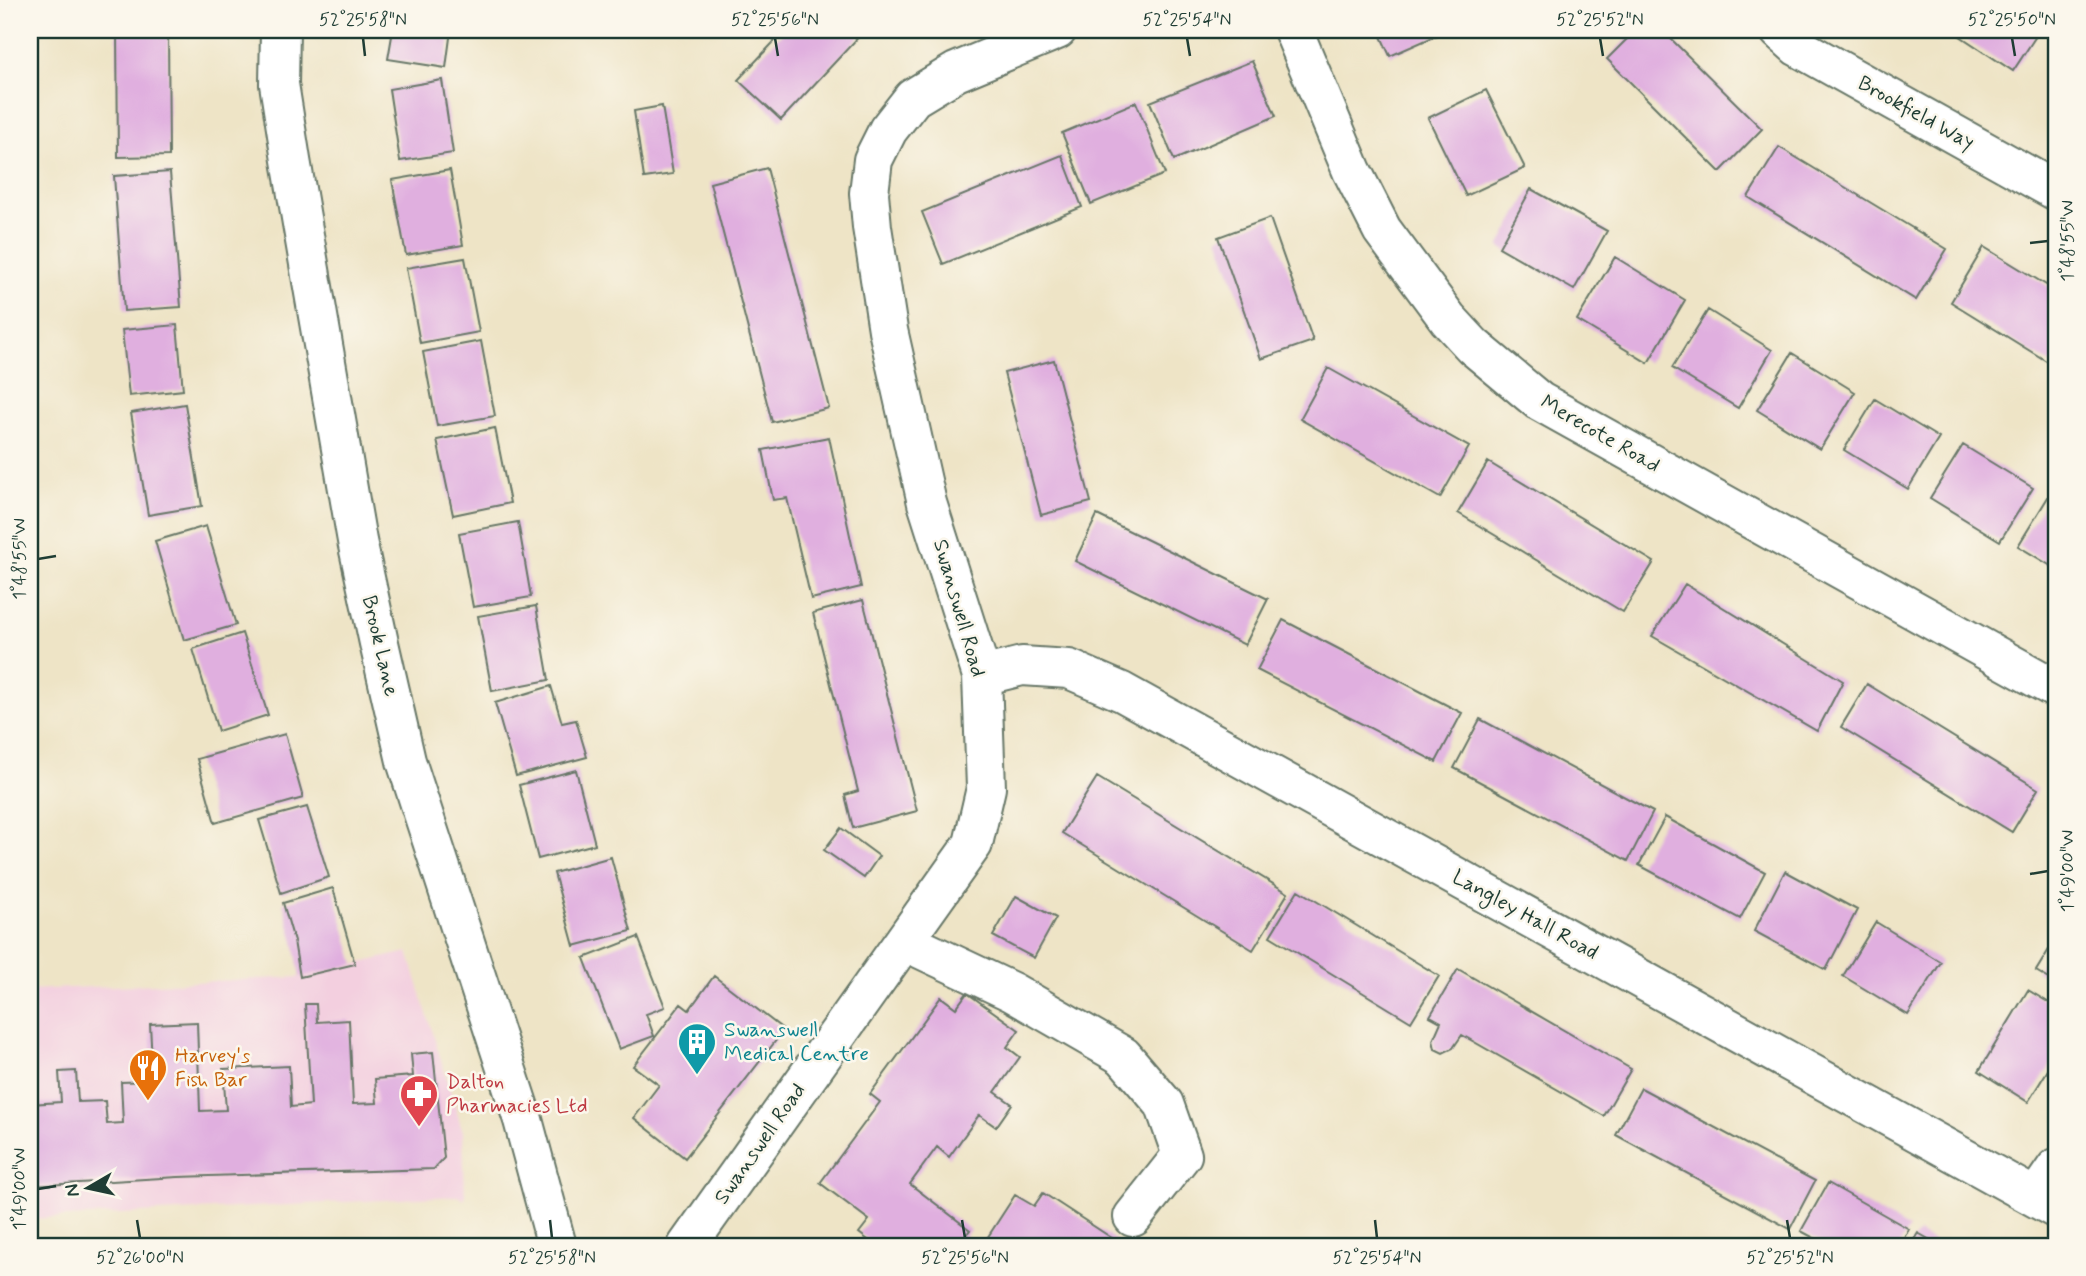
<svg xmlns="http://www.w3.org/2000/svg" width="2086" height="1276" font-family="Mynerve,sans-serif">
<rect width="100%" height="100%" fill="#fbf7ec"/>
<filter id="ink" filterUnits="userSpaceOnUse"><feTurbulence type="fractalNoise" baseFrequency=".0143" numOctaves="2"/><feDisplacementMap in="SourceGraphic" scale="14" xChannelSelector="R" yChannelSelector="G"/><feConvolveMatrix kernelMatrix="1 2 1 2 8 2 1 2 1" color-interpolation-filters="sRGB"/></filter>
<filter id="wash" filterUnits="userSpaceOnUse"><feTurbulence type="fractalNoise" baseFrequency=".00686" numOctaves="4" result="noise"/><feDisplacementMap in="SourceGraphic" scale="28" xChannelSelector="R" yChannelSelector="G"/><feGaussianBlur stdDeviation="1.57" result="paint"/><feColorMatrix in="noise" values="0 0 0 0 0 0 0 0 0 0 0 0 0 0 0 0 0 1.4 0 .05"/><feComposite in="paint" operator="in"/></filter>
<g filter="url(#wash)">
<rect width="100%" height="100%" fill="#eee4c6"/>
<path fill="#f3cfdf" d="M 408,952 L 463,1132 L 465,1200 L 457,1196 L 30,1219 L 30,990 L 300,977 Z"/>
<g id="blocks">
<path fill="#e0afdf" d="M 117,30 L 168,30 L 169,156 L 118,157 Z
M 393,30 L 451,30 L 446,68 L 388,59 Z
M 785,30 L 865,30 L 781,120 L 738,80 Z
M 1378,30 L 1449,30 L 1390,56 Z
M 1636,30 L 1662,30 L 1762,129 L 1720,172 L 1607,59 Z
M 1951,30 L 2040,30 L 2013,71 Z
M 1252,61 L 1276,116 L 1174,160 L 1150,102 Z
M 442,80 L 453,153 L 400,161 L 389,89 Z
M 1486,90 L 1525,168 L 1466,196 L 1428,118 Z
M 1136,102 L 1165,174 L 1091,204 L 1062,133 Z
M 662,106 L 673,174 L 644,178 L 634,111 Z
M 1779,147 L 1947,249 L 1916,300 L 1748,197 Z
M 1062,155 L 1082,207 L 943,264 L 922,212 Z
M 767,168 L 829,408 L 772,422 L 710,183 Z
M 450,170 L 463,245 L 406,255 L 392,180 Z
M 170,172 L 181,307 L 124,311 L 114,176 Z
M 1531,189 L 1607,231 L 1574,290 L 1499,247 Z
M 1270,218 L 1313,341 L 1261,359 L 1218,237 Z
M 1984,247 L 2056,291 L 2056,367 L 1951,302 Z
M 1615,257 L 1685,300 L 1648,363 L 1577,320 Z
M 465,258 L 479,332 L 420,343 L 406,268 Z
M 1708,310 L 1772,350 L 1738,408 L 1672,368 Z
M 177,325 L 183,390 L 129,396 L 122,330 Z
M 481,341 L 495,416 L 437,426 L 423,352 Z
M 1792,353 L 1855,392 L 1820,449 L 1757,410 Z
M 1054,360 L 1091,502 L 1041,515 L 1004,373 Z
M 1328,368 L 1469,447 L 1440,498 L 1300,419 Z
M 1875,399 L 1939,438 L 1908,489 L 1844,450 Z
M 185,404 L 202,506 L 148,515 L 131,413 Z
M 495,428 L 510,503 L 453,515 L 437,440 Z
M 829,437 L 861,587 L 811,599 L 787,498 L 773,500 L 763,450 Z
M 1963,445 L 2033,488 L 2000,541 L 1930,498 Z
M 1488,462 L 1654,562 L 1623,612 L 1458,513 Z
M 2053,489 L 2056,491 L 2056,569 L 2018,546 Z
M 1097,515 L 1268,599 L 1245,645 L 1075,561 Z
M 518,522 L 531,597 L 473,607 L 459,533 Z
M 206,526 L 236,625 L 184,640 L 155,541 Z
M 1685,584 L 1843,681 L 1817,731 L 1652,636 Z
M 863,600 L 917,811 L 853,828 L 845,795 L 858,791 L 813,613 Z
M 536,606 L 549,680 L 492,691 L 478,616 Z
M 1283,620 L 1462,713 L 1436,762 L 1257,670 Z
M 242,633 L 268,715 L 218,731 L 193,649 Z
M 1867,684 L 2038,789 L 2012,832 L 1841,727 Z
M 551,686 L 562,723 L 576,720 L 587,757 L 516,776 L 495,703 Z
M 1480,719 L 1653,812 L 1628,861 L 1454,768 Z
M 285,734 L 303,798 L 215,823 L 197,759 Z
M 576,770 L 595,844 L 538,859 L 519,785 Z
M 1097,777 L 1288,893 L 1253,950 L 1062,833 Z
M 307,807 L 329,877 L 281,893 L 259,820 Z
M 1665,817 L 1765,872 L 1740,919 L 1639,865 Z
M 841,828 L 879,856 L 864,878 L 824,850 Z
M 611,857 L 631,931 L 574,946 L 554,873 Z
M 1785,871 L 1857,910 L 1826,970 L 1754,931 Z
M 333,888 L 355,964 L 300,977 L 294,941 L 283,903 Z
M 1298,890 L 1439,976 L 1411,1022 L 1270,936 Z
M 1016,896 L 1056,918 L 1034,958 L 993,936 Z
M 1876,922 L 1941,962 L 1908,1015 L 1843,976 Z
M 638,937 L 665,1007 L 646,1014 L 654,1036 L 619,1049 L 584,958 Z
M 2056,938 L 2056,983 L 2036,971 Z
M 1458,969 L 1631,1069 L 1604,1116 L 1462,1035 L 1453,1048 L 1443,1053 L 1435,1049 L 1433,1040 L 1441,1022 L 1430,1016 Z
M 714,976 L 784,1030 L 685,1158 L 634,1118 L 659,1085 L 633,1066 L 681,1004 L 689,1010 Z
M 2028,990 L 2056,1007 L 2056,1057 L 2028,1102 L 1979,1071 Z
M 967,993 L 1019,1030 L 1007,1047 L 1020,1057 L 995,1092 L 1012,1104 L 996,1127 L 979,1115 L 949,1157 L 937,1147 L 910,1184 L 970,1230 L 957,1246 L 876,1246 L 859,1233 L 869,1220 L 820,1183 L 880,1102 L 870,1094 L 941,997 L 956,1008 Z
M 305,1004 L 316,1004 L 317,1022 L 349,1020 L 353,1104 L 377,1103 L 375,1079 L 413,1076 L 411,1054 L 433,1052 L 444,1158 L 434,1169 L 178,1177 L 30,1186 L 30,1104 L 61,1102 L 59,1072 L 76,1071 L 78,1102 L 105,1101 L 107,1124 L 123,1123 L 121,1082 L 153,1081 L 150,1024 L 197,1022 L 200,1111 L 226,1110 L 223,1069 L 289,1066 L 291,1107 L 311,1105 Z
M 1641,1088 L 1815,1181 L 1790,1229 L 1616,1135 Z
M 1828,1183 L 1909,1229 L 1899,1246 L 1829,1246 L 1801,1231 Z
M 1043,1193 L 1124,1246 L 982,1246 L 1015,1195 L 1034,1206 Z
M 1918,1233 L 1941,1246 L 1910,1246 Z"/>
</g>
</g>
<g filter="url(#ink)">
<use href="#blocks" fill-opacity="0" stroke="#677767" stroke-width="2"/>
<g fill="none" stroke-linecap="round" stroke-linejoin="round">
<defs>
<path id="minor" d="M 280,30 L 279,84 L 291,160 L 357,541 L 379,643 L 406,761 L 523,1120 L 557,1246
M 1293,30 L 1352,171 L 1382,230 L 1448,319 L 1473,346 L 1539,401 L 2056,689
M 1779,30 L 1798,47 L 2056,191
M 982,676 L 1022,666 L 1069,669 L 1122,692 L 2056,1209
M 904,941 L 1012,992 L 1123,1056 L 1164,1104 L 1182,1155 L 1133,1217
M 2036,1197 L 2056,1168
M 687,1246 L 973,844 L 986,788 L 982,676 L 927,503 L 888,330 L 872,227 L 869,193 L 873,160 L 888,130 L 913,98 L 956,72 L 1057,30"/>
</defs>
<use href="#minor" stroke="#677767" stroke-width="42"/>
<use href="#minor" stroke="#fff" stroke-width="38"/>
</g>
</g>
<path fill="none" stroke="#1f3d34" stroke-width="2.5" d="M 363,38 L 365,56M 775,38 L 778,56M 1187,38 L 1190,56M 1600,38 L 1603,56M 2012,38 L 2015,56M 2030,243 L 2048,241M 38,559 L 56,556M 2030,874 L 2048,871M 38,1189 L 56,1186M 137,1220 L 140,1238M 550,1220 L 552,1238M 962,1220 L 965,1238M 1375,1220 L 1377,1238M 1787,1220 L 1790,1238"/>
<defs>
<symbol id="building-pin" viewBox="-11 -11 22 30"><path d="M0 17L-7.5 6A9.5 9.5 0 1 1 7.5 6Z" fill="#0f9aa8" stroke="#fbf7ec"/><path d="M-4-6H4V6H1V3H-1V6H-4ZM-2.5-4.3h1.7v1.8h-1.7ZM.8-4.3h1.7v1.8H.8ZM-2.5-1h1.7V.8h-1.7ZM.8-1h1.7V.8H.8Z" fill="#fff"/></symbol>
<symbol id="restaurant-pin" viewBox="-11 -11 22 30"><path d="M0 17L-7.5 6A9.5 9.5 0 1 1 7.5 6Z" fill="#e8710a" stroke="#fbf7ec"/><path d="M-5-6h1v4h1v-4h1v4h1v-4h1v5L-1.5 .5V6h-2V.5L-5-1ZM5-6V6H3V1.5H1.5Q1.5-4 5-6Z" fill="#fff"/></symbol>
<symbol id="pharmacy-pin" viewBox="-11 -11 22 30"><path d="M0 17L-7.5 6A9.5 9.5 0 1 1 7.5 6Z" fill="#e0444e" stroke="#fbf7ec"/><path d="M-2-6h4v4h4v4h-4v4h-4v-4h-4v-4h4Z" fill="#fff"/></symbol>
</defs>
<g fill-rule="evenodd">
<use href="#building-pin" x="675" y="1020" width="44" height="60"/>
<use href="#restaurant-pin" x="126" y="1046" width="44" height="60"/>
<use href="#pharmacy-pin" x="397" y="1072" width="44" height="60"/>
</g>
<g text-anchor="middle" dominant-baseline="central" stroke-width="5" stroke-linejoin="round" paint-order="stroke">
<g font-size="21" fill="#1f3d34" stroke="#fbf7ec">
<text transform="translate(1916 113) rotate(29)">Brookfield Way</text>
<text transform="translate(1600 434) rotate(30)">Merecote Road</text>
<text transform="translate(959 608) rotate(74)">Swanswell Road</text>
<text transform="translate(380 646) rotate(77)">Brook Lane</text>
<text transform="translate(1525 915) rotate(29)">Langley Hall Road</text>
<text transform="translate(760 1144) rotate(-55)">Swanswell Road</text>
</g>
<g font-size="21" fill="#0d838f" stroke="#fbf7ec" text-anchor="start">
<text x="724" y="1030">Swanswell<tspan x="724" dy="24">Medical Centre</tspan></text>
</g>
<g font-size="21" fill="#c56008" stroke="#fbf7ec" text-anchor="start">
<text x="175" y="1056">Harvey's<tspan x="175" dy="24">Fish Bar</tspan></text>
</g>
<g font-size="21" fill="#be3a42" stroke="#fbf7ec" text-anchor="start">
<text x="446" y="1082">Dalton<tspan x="446" dy="24">Pharmacies Ltd</tspan></text>
</g>
</g>
<rect width="2086" height="1276" fill="none" stroke="#fbf7ec" stroke-width="77"/>
<g transform="translate(88 1188) rotate(261)" stroke="#fbf7ec" stroke-width="5" paint-order="stroke">
<path d="M0-5L12 26L0 18L-12 26Z" fill="#1f3d34"/>
<text y="-10" font-size="19" font-weight="bold" text-anchor="middle" fill="#1f3d34">N</text>
</g>
<rect x="38" y="38" width="2010" height="1200" fill="none" stroke="#1f3d34" stroke-width="2.5"/>
<g font-size="18" text-anchor="middle" fill="#1f3d34">
<text x="363" y="25">52°25'58"N</text>
<text x="775" y="25">52°25'56"N</text>
<text x="1187" y="25">52°25'54"N</text>
<text x="1600" y="25">52°25'52"N</text>
<text x="2012" y="25">52°25'50"N</text>
<text transform="translate(2067 241) rotate(-90)" y="6">1°48'55"W</text>
<text transform="translate(19 559) rotate(-90)" y="6">1°48'55"W</text>
<text transform="translate(2067 871) rotate(-90)" y="6">1°49'00"W</text>
<text transform="translate(19 1189) rotate(-90)" y="6">1°49'00"W</text>
<text x="140" y="1263">52°26'00"N</text>
<text x="552" y="1263">52°25'58"N</text>
<text x="965" y="1263">52°25'56"N</text>
<text x="1377" y="1263">52°25'54"N</text>
<text x="1790" y="1263">52°25'52"N</text>
</g>
</svg>
